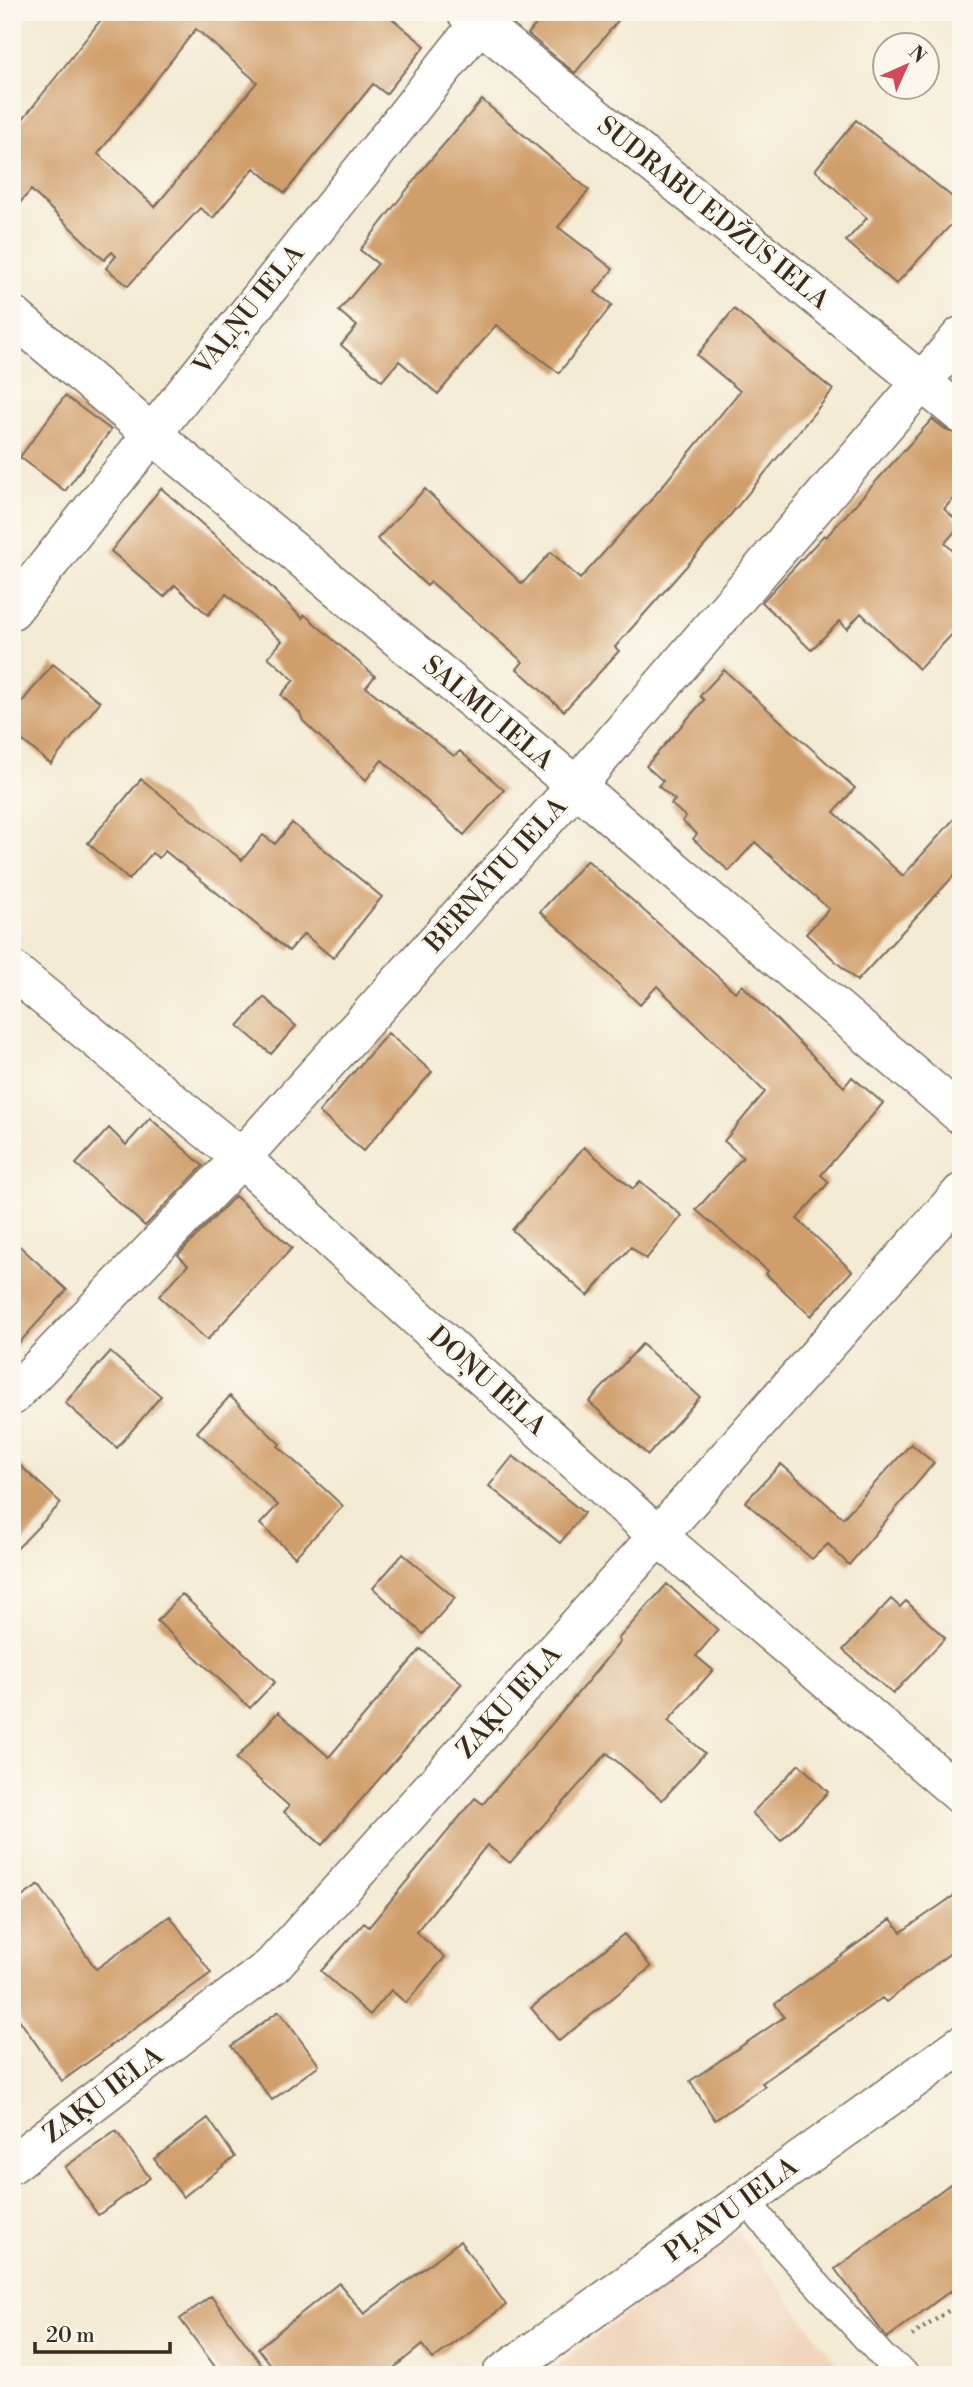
<svg xmlns="http://www.w3.org/2000/svg" width="973" height="2387" font-family="'Libre Bodoni',serif">
<rect width="100%" height="100%" fill="#fbf7ec"/>
<filter id="ink" filterUnits="userSpaceOnUse"><feTurbulence type="fractalNoise" baseFrequency=".0143" numOctaves="2"/><feDisplacementMap in="SourceGraphic" scale="14" xChannelSelector="R" yChannelSelector="G"/><feConvolveMatrix kernelMatrix="1 2 1 2 8 2 1 2 1" color-interpolation-filters="sRGB"/></filter>
<filter id="wash" filterUnits="userSpaceOnUse"><feTurbulence type="fractalNoise" baseFrequency=".00686" numOctaves="4" result="noise"/><feDisplacementMap in="SourceGraphic" scale="28" xChannelSelector="R" yChannelSelector="G"/><feGaussianBlur stdDeviation="1.57" result="paint"/><feColorMatrix in="noise" values="0 0 0 0 0 0 0 0 0 0 0 0 0 0 0 0 0 1.4 0 .05"/><feComposite in="paint" operator="in"/></filter>
<g filter="url(#wash)">
<rect width="100%" height="100%" fill="#f3ead3"/>
<path fill="#f1d5bd" d="M 737,2231 L 845,2375 L 544,2375 Z"/>
<g id="blocks">
<path fill="#d09e6a" fill-rule="evenodd" d="M 107,12 L 384,12 L 425,46 L 386,94 L 373,84 L 285,193 L 254,168 L 213,218 L 200,208 L 128,286 L 106,268 L 116,256 L 112,252 L 104,260 L 31,190 L 12,212 L 12,133 ZM 196,29 L 257,82 L 155,207 L 98,154 Z
M 546,12 L 625,12 L 575,73 L 528,34 Z
M 482,100 L 589,190 L 558,227 L 613,269 L 595,292 L 612,305 L 559,373 L 496,325 L 438,394 L 399,361 L 382,381 L 341,345 L 357,326 L 339,311 L 378,264 L 360,250 L 427,164 Z
M 856,120 L 961,204 L 961,214 L 896,284 L 846,241 L 867,218 L 815,170 Z
M 734,309 L 833,390 L 714,535 L 615,647 L 619,651 L 564,711 L 517,669 L 523,662 L 431,582 L 427,586 L 377,539 L 425,489 L 522,584 L 551,552 L 580,579 L 651,500 L 740,391 L 697,355 Z
M 65,396 L 111,430 L 65,491 L 20,457 Z
M 932,419 L 948,431 L 961,435 L 961,490 L 944,509 L 961,524 L 945,543 L 961,559 L 961,625 L 919,669 L 861,613 L 847,629 L 840,621 L 811,650 L 762,602 L 824,535 L 826,537 Z
M 161,488 L 250,566 L 302,618 L 305,615 L 375,676 L 366,687 L 454,756 L 460,751 L 504,790 L 464,835 L 382,760 L 366,780 L 303,721 L 300,713 L 281,695 L 294,680 L 268,657 L 282,641 L 226,594 L 208,615 L 175,585 L 164,597 L 111,551 Z
M 53,664 L 100,702 L 51,764 L 12,732 L 12,714 Z
M 724,670 L 855,788 L 834,812 L 903,876 L 961,811 L 961,868 L 857,981 L 806,934 L 829,909 L 755,842 L 729,871 L 693,839 L 697,834 L 682,821 L 686,817 L 671,804 L 675,800 L 658,786 L 663,781 L 646,766 L 704,700 L 700,696 Z
M 141,779 L 242,860 L 263,835 L 275,844 L 292,823 L 382,897 L 333,958 L 304,934 L 289,951 L 165,851 L 159,858 L 152,853 L 129,880 L 88,843 Z
M 587,860 L 735,992 L 742,985 L 844,1087 L 852,1077 L 883,1103 L 821,1175 L 829,1182 L 797,1219 L 852,1271 L 811,1316 L 766,1274 L 768,1271 L 696,1210 L 743,1157 L 724,1141 L 765,1092 L 657,986 L 640,1005 L 576,943 L 540,912 Z
M 264,997 L 296,1026 L 271,1054 L 238,1026 Z
M 388,1033 L 432,1072 L 363,1151 L 319,1112 Z
M 150,1118 L 203,1166 L 145,1226 L 76,1164 L 109,1128 L 126,1145 Z
M 584,1147 L 633,1189 L 640,1181 L 682,1216 L 646,1259 L 631,1247 L 588,1296 L 512,1230 Z
M 235,1196 L 292,1248 L 207,1340 L 159,1296 L 188,1265 L 178,1255 Z
M 12,1239 L 67,1290 L 12,1351 Z
M 642,1344 L 700,1397 L 648,1455 L 589,1402 Z
M 110,1352 L 161,1396 L 117,1448 L 65,1403 Z
M 230,1396 L 280,1444 L 278,1446 L 343,1506 L 295,1557 L 260,1524 L 278,1505 L 197,1432 Z
M 911,1444 L 934,1463 L 849,1565 L 828,1544 L 812,1559 L 745,1502 L 781,1464 L 843,1518 Z
M 513,1456 L 584,1513 L 560,1543 L 489,1486 Z
M 12,1458 L 61,1503 L 12,1554 Z
M 403,1554 L 455,1598 L 423,1634 L 373,1588 Z
M 667,1584 L 718,1630 L 696,1656 L 713,1670 L 668,1721 L 705,1753 L 662,1800 L 607,1753 L 510,1863 L 487,1845 L 416,1932 L 445,1957 L 406,2003 L 391,1990 L 370,2015 L 321,1971 L 364,1923 L 369,1927 L 475,1798 L 483,1804 L 568,1705 L 620,1642 L 618,1639 Z
M 182,1594 L 275,1682 L 250,1708 L 157,1621 Z
M 891,1599 L 900,1607 L 906,1601 L 945,1638 L 893,1694 L 843,1650 Z
M 421,1649 L 462,1683 L 322,1845 L 284,1812 L 289,1806 L 236,1759 L 278,1712 L 329,1757 Z
M 799,1764 L 828,1792 L 781,1841 L 752,1813 Z
M 39,1885 L 96,1969 L 170,1916 L 211,1973 L 62,2081 L 12,2009 L 12,1904 Z
M 961,1891 L 961,1945 L 886,2002 L 882,1998 L 762,2083 L 765,2086 L 715,2120 L 690,2081 L 784,2017 L 775,2004 L 891,1919 L 901,1932 Z
M 624,1934 L 651,1967 L 559,2041 L 531,2008 Z
M 279,2011 L 319,2065 L 272,2100 L 231,2046 Z
M 208,2118 L 235,2157 L 183,2197 L 154,2159 Z
M 116,2131 L 150,2178 L 98,2215 L 65,2167 Z
M 961,2176 L 961,2283 L 887,2338 L 835,2269 Z
M 460,2241 L 506,2305 L 433,2359 L 422,2345 L 385,2375 L 279,2375 L 258,2348 L 339,2283 L 364,2314 Z
M 211,2296 L 269,2375 L 221,2375 L 180,2319 Z"/>
</g>
</g>
<g filter="url(#ink)">
<use href="#blocks" fill-opacity="0" stroke="#7b6d5d" stroke-width="2"/>
<g fill="none" stroke-linecap="round" stroke-linejoin="round">
<defs>
<path id="service" d="M 746,2199 L 785,2249 L 883,2357 L 907,2375"/>
<path id="minor" d="M 466,12 L 961,414
M 12,315 L 151,433 L 576,786 L 961,1115
M 12,610 L 488,12
M 12,970 L 241,1158 L 658,1536 L 961,1795
M 12,1396 L 241,1158 L 576,786 L 961,336
M 12,2164 L 272,1966 L 658,1536 L 961,1193
M 501,2375 L 961,2045"/>
</defs>
<use href="#service" stroke="#7b6d5d" stroke-width="29"/>
<use href="#minor" stroke="#7b6d5d" stroke-width="41"/>
<path stroke="#7b6d5d" stroke-width="4.5" stroke-dasharray="2 5" stroke-linecap="butt" d="M 949,2292 L 961,2306
M 912,2336 L 961,2302"/>
<use href="#service" stroke="#fff" stroke-width="26"/>
<use href="#minor" stroke="#fff" stroke-width="38"/>
</g>
</g>
<g text-anchor="middle" dominant-baseline="central" stroke-width="5" stroke-linejoin="round" paint-order="stroke">
<g font-size="26" fill="#3b2a1e" stroke="#fbf7ec">
<text transform="translate(713 213) rotate(39)">SUDRABU EDŽUS IELA</text>
<text transform="translate(249 310) rotate(-51)">VAĻŅU IELA</text>
<text transform="translate(488 713) rotate(40)">SALMU IELA</text>
<text transform="translate(496 875) rotate(-48)">BERNĀTU IELA</text>
<text transform="translate(487 1381) rotate(42)">DOŅU IELA</text>
<text transform="translate(509 1702) rotate(-48)">ZAĶU IELA</text>
<text transform="translate(103 2095) rotate(-37)">ZAĶU IELA</text>
<text transform="translate(731 2210) rotate(-36)">PĻAVU IELA</text>
</g>
</g>
<rect width="973" height="2387" fill="none" stroke="#fbf7ec" stroke-width="42"/>
<g transform="translate(906 66) rotate(45)"><circle r="33" fill="#fbf7ec" stroke="#aea59a" stroke-width="2"/>
<path d="M0-5L12 26L0 18L-12 26Z" fill="#d1495b"/>
<text y="-10" font-size="19" font-weight="bold" text-anchor="middle" fill="#3b2a1e">N</text>
</g>
<path d="M35 2342v10h135v-10" fill="none" stroke="#3b2a1e" stroke-width="3.5"/>
<text x="46" y="2342" font-size="21" fill="#3b2a1e" stroke="#fbf7ec" stroke-width="5" paint-order="stroke">20 m</text>
</svg>
